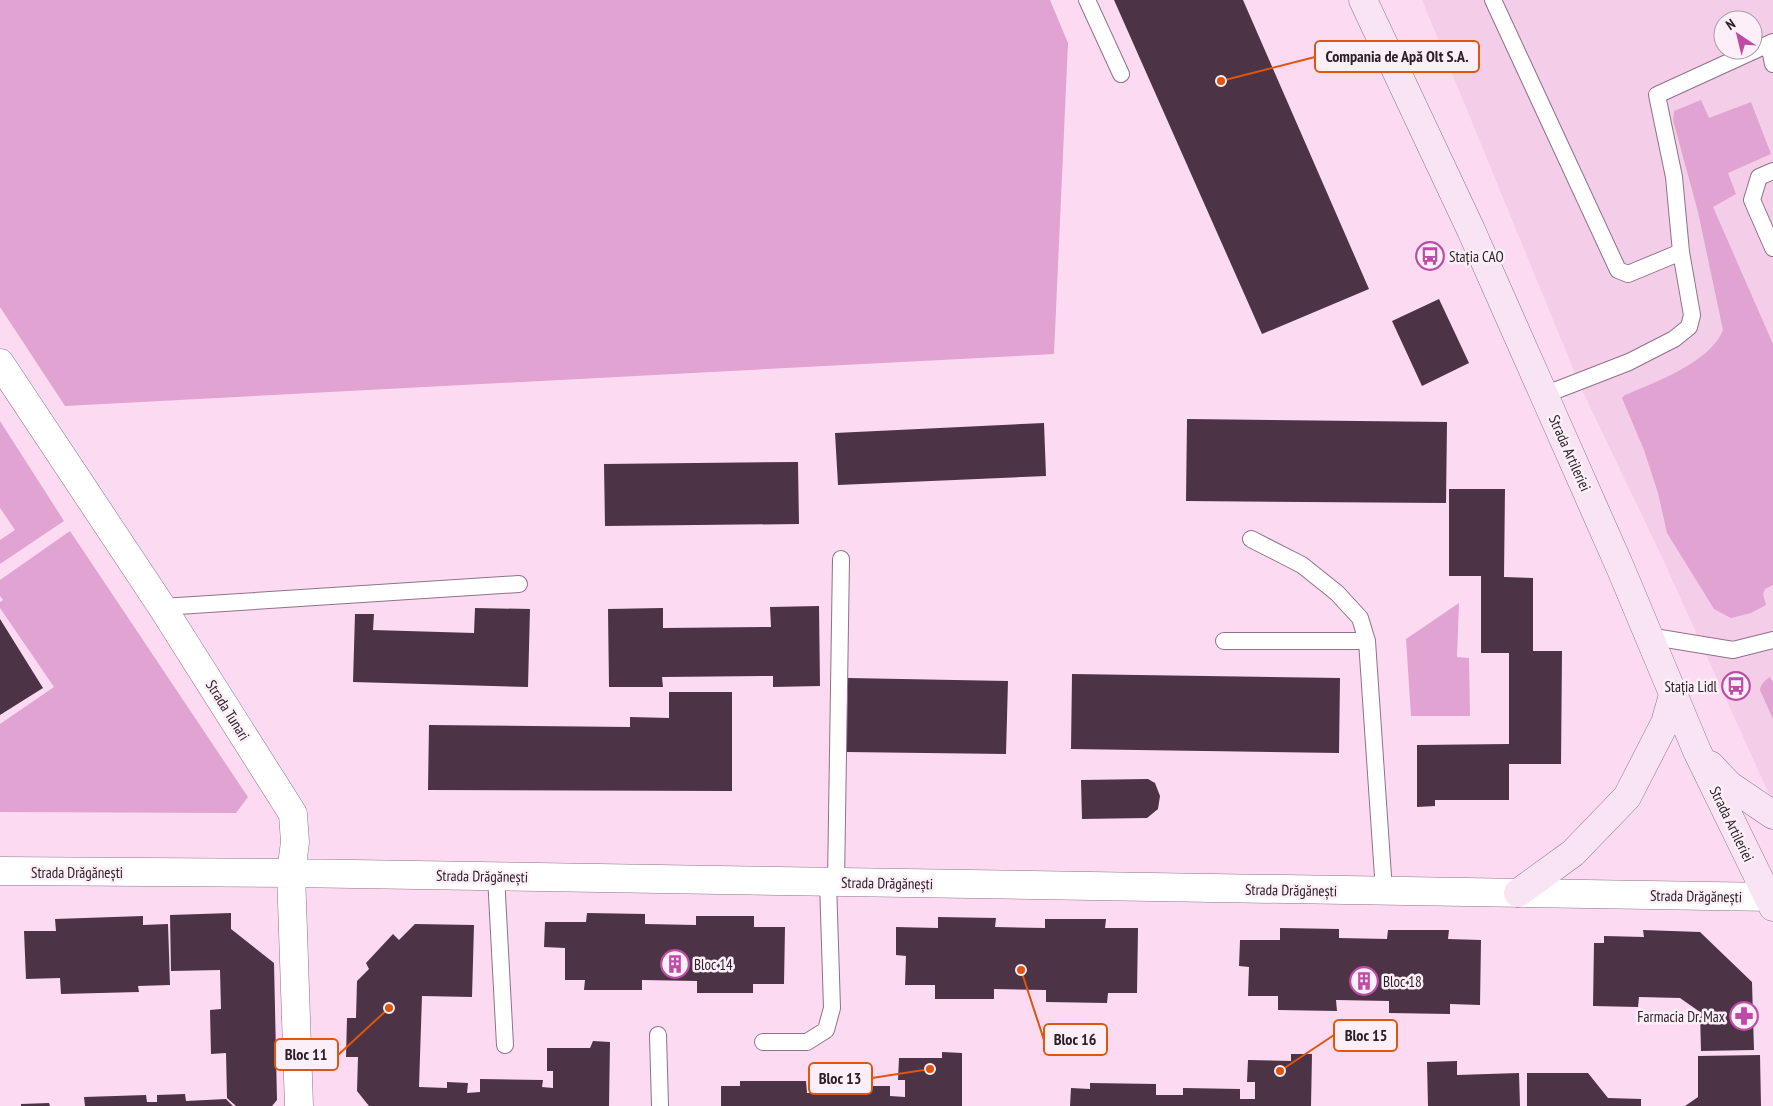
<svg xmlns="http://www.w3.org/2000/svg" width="1773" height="1106" font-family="'PT Sans Narrow',sans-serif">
<rect width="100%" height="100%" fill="#fcdbf2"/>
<path fill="#f4cde8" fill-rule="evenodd" d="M 1422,0 L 1773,0 L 1773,803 L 1661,555 L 1581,388 ZM 1723,20 L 1753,20 L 1753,50 L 1723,50 Z"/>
<path fill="#e1a3d1" d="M 0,0 L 1050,0 L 1068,43 L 1054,354 L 65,406 L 0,307 Z
M 1701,100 L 1709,118 L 1751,102 L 1771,154 L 1728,173 L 1736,194 L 1713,207 L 1773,344 L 1773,585 L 1765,589 L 1763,594 L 1766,605 L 1751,613 L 1731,618 L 1714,609 L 1667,533 L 1658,493 L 1644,450 L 1622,398 L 1625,395 C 1654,383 1711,362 1723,330 L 1698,212 L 1673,120 L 1674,111 Z
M 0,421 L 64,521 L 0,564 L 0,540 L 15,530 L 0,508 Z
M 70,531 L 248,797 L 236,813 L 0,812 L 0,724 L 54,687 L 0,608 L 0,602 L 3,600 L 0,596 L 0,580 Z
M 1459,603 L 1457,657 L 1469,658 L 1470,716 L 1411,716 L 1406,639 Z
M 1770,677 L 1773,683 L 1773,719 L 1760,690 C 1761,684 1765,680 1770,677 Z"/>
<path fill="#4c3346" d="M 1114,0 L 1243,0 L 1369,289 L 1262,334 Z
M 1439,299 L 1469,363 L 1422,386 L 1392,321 Z
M 1187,419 L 1447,422 L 1446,503 L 1186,501 Z
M 1044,423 L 1046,476 L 838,485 L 835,433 Z
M 798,462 L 799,524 L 605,526 L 604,464 Z
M 1449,489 L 1505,489 L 1504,577 L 1533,578 L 1533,651 L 1562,651 L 1561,764 L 1509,764 L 1509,800 L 1435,800 L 1435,806 L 1417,807 L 1417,745 L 1509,744 L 1509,653 L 1481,653 L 1481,576 L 1449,576 Z
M 819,606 L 820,686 L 773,687 L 773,676 L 662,677 L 663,687 L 609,687 L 608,609 L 663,608 L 663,628 L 771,627 L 770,607 Z
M 475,608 L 530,609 L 528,687 L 353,682 L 355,614 L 374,614 L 373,630 L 474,633 Z
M 0,619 L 43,688 L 0,715 Z
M 1072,674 L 1340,678 L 1339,753 L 1071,749 Z
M 848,678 L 1008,681 L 1006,754 L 846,752 Z
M 669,692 L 732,692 L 732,791 L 428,790 L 429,725 L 630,727 L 630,717 L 669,718 Z
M 1148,779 L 1155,783 L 1160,796 L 1158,809 L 1147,818 L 1082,819 L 1081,780 Z
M 231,913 L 231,929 L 274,963 L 277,1100 L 272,1106 L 236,1106 L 227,1098 L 226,1053 L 211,1054 L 210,1010 L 221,1009 L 220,970 L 171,971 L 170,915 Z
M 587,913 L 645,914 L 645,924 L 696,925 L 696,916 L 754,916 L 754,927 L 785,927 L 784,984 L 753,984 L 753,993 L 697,993 L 697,981 L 642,980 L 642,990 L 584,990 L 585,980 L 565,980 L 565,948 L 544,947 L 545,922 L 586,922 Z
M 143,916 L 143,925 L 168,924 L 170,985 L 138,986 L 139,992 L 61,994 L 60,978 L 26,979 L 24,931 L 56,931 L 55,919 Z
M 938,917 L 996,918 L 995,927 L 1045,928 L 1045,919 L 1106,919 L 1105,928 L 1138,928 L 1137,993 L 1108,993 L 1107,1003 L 1046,1002 L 1046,990 L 994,989 L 994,999 L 935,999 L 935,985 L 905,985 L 906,956 L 896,955 L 896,927 L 938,928 Z
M 415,924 L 474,925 L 472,997 L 422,996 L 419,1087 L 447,1088 L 447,1082 L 468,1083 L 467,1093 L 480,1092 L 480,1079 L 543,1080 L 542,1087 L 553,1088 L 553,1071 L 547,1071 L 547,1048 L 590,1048 L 593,1041 L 610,1042 L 609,1106 L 369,1106 L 357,1091 L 358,1057 L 346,1057 L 347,1018 L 356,1018 L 357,981 L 369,969 L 366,963 L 393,934 L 399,940 Z
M 1280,928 L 1339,929 L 1339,938 L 1387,939 L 1388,930 L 1449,930 L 1448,939 L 1481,940 L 1480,1005 L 1450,1004 L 1450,1014 L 1389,1013 L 1389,1001 L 1336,1000 L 1337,1011 L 1278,1010 L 1278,996 L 1248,996 L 1249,967 L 1239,966 L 1240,940 L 1280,940 Z
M 1643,930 L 1700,932 L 1752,982 L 1754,1050 L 1701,1051 L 1700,1012 L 1680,998 L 1639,997 L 1638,1007 L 1593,1006 L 1594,943 L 1604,943 L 1604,936 L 1644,937 Z
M 942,1052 L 962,1053 L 962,1106 L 721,1106 L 721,1086 L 740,1086 L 740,1081 L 806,1081 L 807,1093 L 833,1093 L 833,1086 L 890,1086 L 890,1096 L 905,1097 L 905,1080 L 898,1080 L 899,1058 L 942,1058 Z
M 1291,1054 L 1312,1054 L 1311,1106 L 1070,1106 L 1071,1088 L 1090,1089 L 1090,1083 L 1156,1084 L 1156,1095 L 1183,1095 L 1183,1088 L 1240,1089 L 1240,1099 L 1255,1099 L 1255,1082 L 1247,1082 L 1248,1060 L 1291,1061 Z
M 1760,1055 L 1761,1106 L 1685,1106 L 1698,1097 L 1698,1056 Z
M 1457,1061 L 1457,1075 L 1519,1073 L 1520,1106 L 1428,1106 L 1427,1062 Z
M 1527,1073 L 1588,1073 L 1608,1098 L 1641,1099 L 1641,1106 L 1527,1106 Z
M 185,1094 L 186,1101 L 226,1099 L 233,1106 L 85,1106 L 84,1097 L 146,1095 L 147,1102 L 157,1102 L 157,1095 Z
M 49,1103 L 50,1106 L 21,1106 L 21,1104 Z"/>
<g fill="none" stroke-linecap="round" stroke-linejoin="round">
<defs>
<path id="lane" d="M 1087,0 L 1121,74
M 1493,0 L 1618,270 L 1628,274 L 1681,252
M 1769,44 L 1773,64
M 1773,171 L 1759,177 L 1752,200 L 1773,248
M 1544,395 L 1629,362 L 1674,339 L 1689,327 L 1692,315 L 1681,252 L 1674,177 L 1657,95 L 1773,42
M 1251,539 L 1302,565 L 1337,593 L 1360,618 L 1367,641 L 1384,891
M 162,607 L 519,584
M 1648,636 L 1733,650 L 1773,640
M 1224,641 L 1367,641
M 496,876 L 505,1045
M 836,882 L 841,559
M 658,1035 L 660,1106
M 763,1042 L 807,1042 L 826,1030 L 832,1008 L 828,882"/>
<path id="street" d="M 0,363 L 162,607 L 293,814 L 295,842 L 291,873 L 299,1106
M 0,871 L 291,873 L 1773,897"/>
<path id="secondary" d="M 1363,0 L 1471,230 L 1544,395 L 1620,567 L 1697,751 L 1773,907
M 1710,765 L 1729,785 L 1773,815
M 1518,893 L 1573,853 L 1627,797 L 1665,723 L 1673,695"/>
</defs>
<use href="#lane" stroke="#8f7287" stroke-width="18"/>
<use href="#street" stroke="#8f7287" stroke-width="29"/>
<use href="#secondary" stroke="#8f7287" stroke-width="29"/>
<use href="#lane" stroke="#fff" stroke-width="16"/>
<use href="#street" stroke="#fff" stroke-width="28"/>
<use href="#secondary" stroke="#f9e4f3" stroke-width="28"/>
</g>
<defs>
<symbol id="bus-ring" viewBox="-11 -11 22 22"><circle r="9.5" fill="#fceff8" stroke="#be4ba6" stroke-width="1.5"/><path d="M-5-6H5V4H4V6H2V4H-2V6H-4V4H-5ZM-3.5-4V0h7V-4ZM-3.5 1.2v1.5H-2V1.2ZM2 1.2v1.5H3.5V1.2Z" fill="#be4ba6"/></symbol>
<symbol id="building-ring" viewBox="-11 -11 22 22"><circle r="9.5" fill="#fceff8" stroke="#be4ba6" stroke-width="1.5"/><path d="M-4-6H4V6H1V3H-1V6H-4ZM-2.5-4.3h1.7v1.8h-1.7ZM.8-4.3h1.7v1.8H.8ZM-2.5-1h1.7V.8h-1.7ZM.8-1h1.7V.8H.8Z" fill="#be4ba6"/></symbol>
<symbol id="pharmacy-ring" viewBox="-11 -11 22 22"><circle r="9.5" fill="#fceff8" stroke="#be4ba6" stroke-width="1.5"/><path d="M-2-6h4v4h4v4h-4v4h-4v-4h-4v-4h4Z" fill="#be4ba6"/></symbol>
</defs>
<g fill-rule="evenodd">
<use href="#bus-ring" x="1414" y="240" width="32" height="32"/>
<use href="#bus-ring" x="1720" y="670" width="32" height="32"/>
<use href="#building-ring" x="659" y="948" width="32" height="32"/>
<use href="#building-ring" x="1348" y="965" width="32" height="32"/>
<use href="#pharmacy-ring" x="1728" y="1000" width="32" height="32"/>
</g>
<g text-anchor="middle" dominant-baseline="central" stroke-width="5" stroke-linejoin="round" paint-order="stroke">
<g font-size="15" fill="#2d2129" stroke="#fceff8" text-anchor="start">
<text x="1449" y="256">Stația CAO</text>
<text x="1717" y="686" text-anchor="end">Stația Lidl</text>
<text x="694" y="964">Bloc 14</text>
<text x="1383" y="981">Bloc 18</text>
<text x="1725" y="1016" text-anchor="end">Farmacia Dr. Max</text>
</g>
<g font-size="15" fill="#2d2129" stroke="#fceff8">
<text transform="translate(1570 453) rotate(66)">Strada Artileriei</text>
<text transform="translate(228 710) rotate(58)">Strada Tunari</text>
<text transform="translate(1732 824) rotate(64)">Strada Artileriei</text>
<text x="77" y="872">Strada Drăgănești</text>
<text transform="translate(482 876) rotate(1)">Strada Drăgănești</text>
<text transform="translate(887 883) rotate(1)">Strada Drăgănești</text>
<text transform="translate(1291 890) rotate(1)">Strada Drăgănești</text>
<text transform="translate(1696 896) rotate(1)">Strada Drăgănești</text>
</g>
</g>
<path fill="none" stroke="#df560d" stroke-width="2" d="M1221 81L1315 57M1280 1071L1334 1035M1021 970L1044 1040M389 1008L338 1055M930 1069L872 1078"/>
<g fill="#df560d" stroke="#fceff8" stroke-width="2">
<circle cx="1221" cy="81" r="5"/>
<circle cx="1280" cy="1071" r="5"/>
<circle cx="1021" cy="970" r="5"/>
<circle cx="389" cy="1008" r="5"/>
<circle cx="930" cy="1069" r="5"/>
</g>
<g fill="#fceff8" stroke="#df560d" stroke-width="2">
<rect x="1315" y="41" width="164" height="31" rx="5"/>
<rect x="1334" y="1020" width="63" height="31" rx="5"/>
<rect x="1044" y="1024" width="63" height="31" rx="5"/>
<rect x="275" y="1039" width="63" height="31" rx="5"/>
<rect x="809" y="1063" width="63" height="31" rx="5"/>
</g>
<g font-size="16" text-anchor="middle" font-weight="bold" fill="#2d2129">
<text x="1397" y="62">Compania de Apă Olt S.A.</text>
<text x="1366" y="1041">Bloc 15</text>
<text x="1075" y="1045">Bloc 16</text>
<text x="306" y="1060">Bloc 11</text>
<text x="840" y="1084">Bloc 13</text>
</g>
<g transform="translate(1738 35) rotate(325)"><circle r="24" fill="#fceff8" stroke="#a99da5"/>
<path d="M0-4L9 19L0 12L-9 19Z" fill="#be4ba6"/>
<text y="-8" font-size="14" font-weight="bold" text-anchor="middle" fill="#2d2129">N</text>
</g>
</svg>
